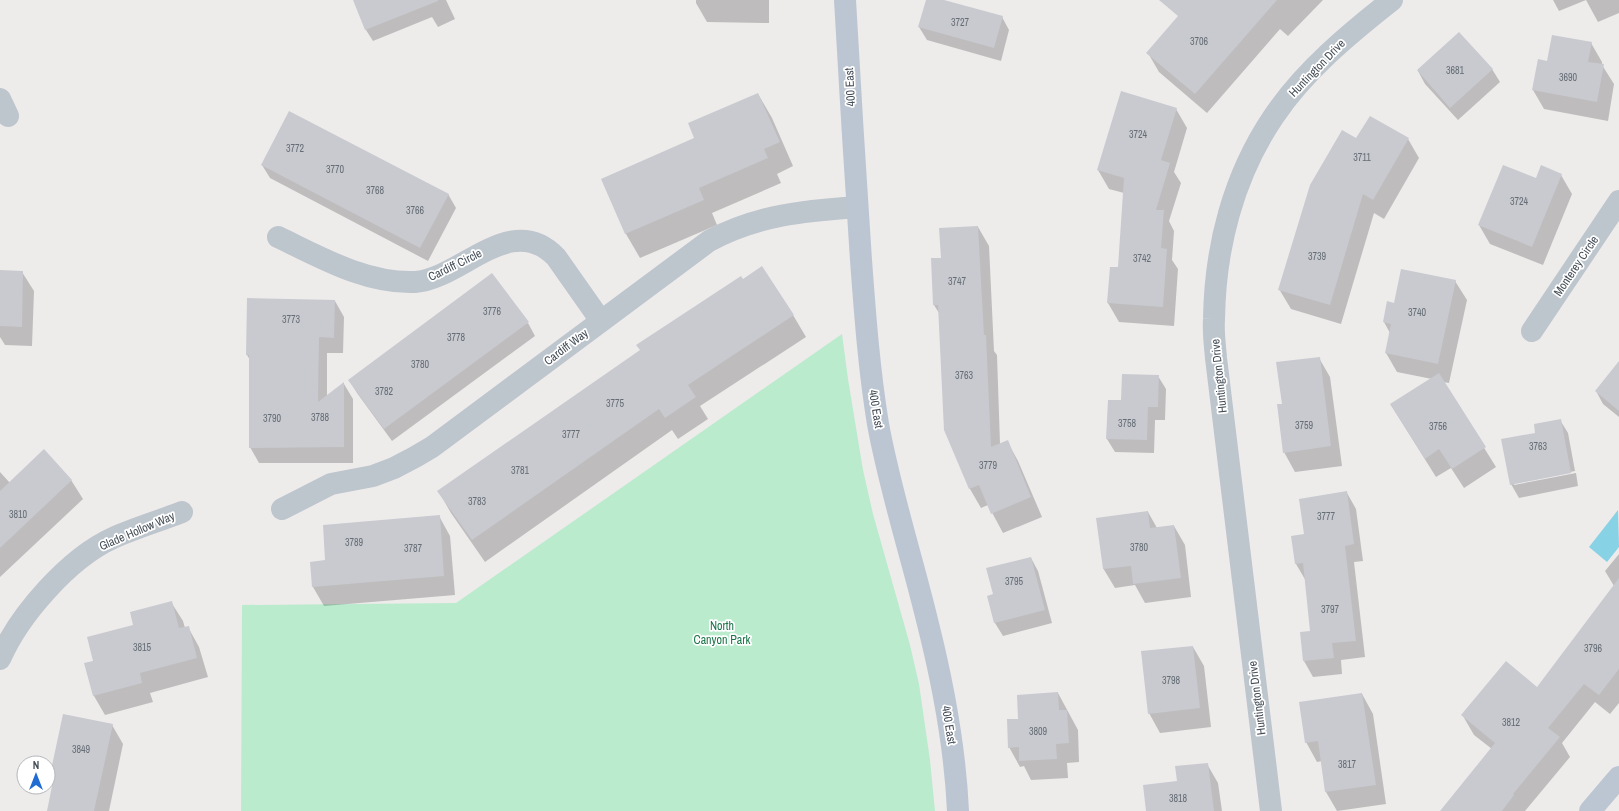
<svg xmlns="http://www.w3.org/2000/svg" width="1619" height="811" font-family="'Archivo Narrow',sans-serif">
<rect width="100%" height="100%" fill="#eeebeb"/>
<path fill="#baebcd" d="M 842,334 L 848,379 L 863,470 L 873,514 L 910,645 L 919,684 L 930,760 L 935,811 L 241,811 L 242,605 L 456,603 Z"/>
<path fill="#88d2e6" d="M 1618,510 L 1619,547 L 1607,562 L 1589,547 Z"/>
<path fill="#0003" d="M 354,0 L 446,0 L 455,19 L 438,27 L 432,17 L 373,41 L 366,30 Z
M 696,0 L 769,0 L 769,23 L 707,22 L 696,3 Z
M 927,0 L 940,0 L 1002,17 L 1009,30 L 1001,61 L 927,40 L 919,27 Z
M 1194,0 L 1323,0 L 1288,36 L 1280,29 L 1207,113 L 1159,72 L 1148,53 Z
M 1553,0 L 1619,0 L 1619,13 L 1598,22 L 1586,0 L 1559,11 Z
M 1591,43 L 1602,62 L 1602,65 L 1614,84 L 1608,121 L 1544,109 L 1533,90 L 1548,62 Z
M 1492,69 L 1500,82 L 1458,120 L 1425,84 L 1418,71 Z
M 758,94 L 772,118 L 793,166 L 777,174 L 781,183 L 712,213 L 717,225 L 640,258 L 626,234 L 602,179 L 696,138 Z
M 1176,109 L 1187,128 L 1174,172 L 1181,183 L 1169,221 L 1174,231 L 1172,260 L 1178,269 L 1174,326 L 1119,322 L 1108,303 L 1119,269 L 1124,193 L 1109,189 L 1098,170 Z
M 1408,139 L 1419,158 L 1384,219 L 1374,213 L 1341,324 L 1291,309 L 1279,289 Z
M 262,165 L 448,194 L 456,208 L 428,261 L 270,178 Z
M 1561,175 L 1572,194 L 1543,265 L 1490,244 L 1479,225 L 1536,179 Z
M 978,227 L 989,246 L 994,351 L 997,355 L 1000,444 L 1007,441 L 1018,461 L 1042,517 L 1003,533 L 988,505 L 981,508 L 970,489 L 945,430 L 939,313 L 934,305 L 942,259 Z
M 0,271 L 22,272 L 34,291 L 32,346 L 5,345 L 0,337 Z
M 1455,281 L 1467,300 L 1449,383 L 1443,382 L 1496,467 L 1464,488 L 1451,468 L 1436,477 L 1391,405 L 1432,379 L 1397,372 L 1386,353 L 1390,333 L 1384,322 L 1395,304 Z
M 248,299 L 335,301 L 344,317 L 343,353 L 327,353 L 327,396 L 344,384 L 353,399 L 353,463 L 259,463 L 250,447 L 250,360 L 247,355 Z
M 793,315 L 806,337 L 700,406 L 708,419 L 678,439 L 672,430 L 485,562 L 451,513 L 439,492 Z
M 528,323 L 535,336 L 392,441 L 357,393 L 349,380 Z
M 1319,358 L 1330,377 L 1342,466 L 1295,472 L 1284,452 L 1283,404 Z
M 1619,363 L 1619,417 L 1603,404 L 1596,391 Z
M 1158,376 L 1166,389 L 1165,420 L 1155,420 L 1154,453 L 1115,452 L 1107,439 L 1122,401 Z
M 1560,420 L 1568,433 L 1575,471 L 1514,483 L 1514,485 L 1576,473 L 1578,486 L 1519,498 L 1511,484 L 1536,433 Z
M 0,472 L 10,483 L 71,480 L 83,499 L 0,577 Z
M 1347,493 L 1356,509 L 1363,561 L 1354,562 L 1365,657 L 1341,660 L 1342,674 L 1313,677 L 1304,661 L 1312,631 L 1306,581 L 1296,564 L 1293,537 L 1306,535 Z
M 1148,512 L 1157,528 L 1174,526 L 1185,545 L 1191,597 L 1145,603 L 1135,585 L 1115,588 L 1103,568 Z
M 439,516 L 450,536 L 455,595 L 324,606 L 313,587 L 326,561 Z
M 1619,554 L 1619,703 L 1610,714 L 1595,702 L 1562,743 L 1570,757 L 1525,811 L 1441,811 L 1492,749 L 1474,735 L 1463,716 L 1538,688 L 1614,586 L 1605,571 Z
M 1031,558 L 1038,571 L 1052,623 L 1003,636 L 995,623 L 989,597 L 995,595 Z
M 171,602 L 183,621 L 185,628 L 188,627 L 199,647 L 208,677 L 150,693 L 153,702 L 105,715 L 94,696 L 85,664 L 95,661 L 135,626 Z
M 1193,647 L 1204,666 L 1211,727 L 1160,733 L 1149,713 Z
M 1058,693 L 1078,730 L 1079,762 L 1067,763 L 1068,778 L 1031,780 L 1024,766 L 1020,767 L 1009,747 L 1019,719 Z
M 1362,694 L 1373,714 L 1386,804 L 1337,811 L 1326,792 L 1322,761 L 1317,762 L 1306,742 Z
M 112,725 L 123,744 L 109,811 L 48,811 L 54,780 L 51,774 Z
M 1207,764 L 1218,783 L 1222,811 L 1147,811 L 1178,782 Z"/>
<path fill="#c8cad0" d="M 353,0 L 438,0 L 438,1 L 365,30 Z
M 926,0 L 944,0 L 1003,16 L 994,48 L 918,27 Z
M 1159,0 L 1277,0 L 1195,94 L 1146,53 L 1178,16 Z
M 1459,32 L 1493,69 L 1450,108 L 1417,70 Z
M 1552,35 L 1592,42 L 1588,62 L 1604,64 L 1597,102 L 1532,90 L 1538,59 L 1547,61 Z
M 1121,91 L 1177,108 L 1161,160 L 1170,163 L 1156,210 L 1164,210 L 1161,248 L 1167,249 L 1163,307 L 1107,303 L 1110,267 L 1118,267 L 1124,178 L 1097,170 Z
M 758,93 L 780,142 L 764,149 L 768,158 L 699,188 L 704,200 L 625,234 L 601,179 L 694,138 L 688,123 Z
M 289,111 L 449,194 L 420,248 L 261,165 Z
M 1370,116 L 1409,138 L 1373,200 L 1363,194 L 1330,305 L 1278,290 L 1310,185 L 1342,130 L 1356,138 Z
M 1503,165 L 1536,178 L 1541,165 L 1562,174 L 1532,247 L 1478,225 Z
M 978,226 L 984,335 L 986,335 L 991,447 L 1008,440 L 1031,497 L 991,514 L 979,485 L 969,489 L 944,430 L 938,305 L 933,305 L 931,258 L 941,258 L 939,228 Z
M 762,266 L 794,315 L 688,385 L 696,397 L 665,418 L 659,409 L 472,540 L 437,491 L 640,350 L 636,345 L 741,276 L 743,279 Z
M 1401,269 L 1456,280 L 1438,364 L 1385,353 L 1391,324 L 1383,322 L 1387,301 L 1394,303 Z
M 0,270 L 23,271 L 22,327 L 0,326 Z
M 492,273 L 529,322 L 384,429 L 348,380 Z
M 247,298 L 335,300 L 334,338 L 319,337 L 318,402 L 344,382 L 344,447 L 249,448 L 249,355 L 246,355 Z
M 1320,357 L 1331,446 L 1283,453 L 1277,404 L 1282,404 L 1276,362 Z
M 1619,361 L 1619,411 L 1595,391 Z
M 1439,373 L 1486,447 L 1452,469 L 1439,449 L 1425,459 L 1390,404 Z
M 1122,374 L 1159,375 L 1158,407 L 1148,407 L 1147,440 L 1106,439 L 1108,400 L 1121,400 Z
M 1561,419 L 1571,473 L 1510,485 L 1501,439 L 1535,433 L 1534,424 Z
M 44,449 L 72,480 L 0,548 L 0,491 Z
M 1347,491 L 1354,544 L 1345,546 L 1356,641 L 1332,643 L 1334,658 L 1303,661 L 1300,632 L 1310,631 L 1303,563 L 1295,564 L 1291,536 L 1304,534 L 1299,499 Z
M 1148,511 L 1150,528 L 1174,525 L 1181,578 L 1133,584 L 1131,566 L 1103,569 L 1096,518 Z
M 440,515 L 444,576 L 312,587 L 310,562 L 325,560 L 323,525 Z
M 1031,557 L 1045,610 L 994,623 L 987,596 L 993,594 L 986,568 Z
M 1619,578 L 1619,669 L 1599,695 L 1584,684 L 1548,728 L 1560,737 L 1513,794 L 1514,795 L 1502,811 L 1440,811 L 1495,743 L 1461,715 L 1506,661 L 1537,687 Z
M 172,601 L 179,628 L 189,626 L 197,658 L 140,673 L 142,683 L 93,696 L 84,663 L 93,661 L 87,637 L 133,625 L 130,612 Z
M 1193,646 L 1200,708 L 1148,714 L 1141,651 Z
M 1058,692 L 1059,710 L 1067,710 L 1069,743 L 1056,744 L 1057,759 L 1019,761 L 1019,747 L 1008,748 L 1007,719 L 1018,719 L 1017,695 Z
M 1362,693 L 1376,785 L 1325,792 L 1318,741 L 1305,743 L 1299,702 Z
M 63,714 L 113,724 L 94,811 L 47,811 L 54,776 L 50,775 Z
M 1208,763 L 1214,811 L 1146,811 L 1143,785 L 1177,781 L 1175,766 Z"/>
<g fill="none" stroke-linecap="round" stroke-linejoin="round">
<path stroke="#bdc5cd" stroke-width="22" d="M 0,99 L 8,116
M 278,237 C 320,257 366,284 415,282 C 461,279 511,210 556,257 L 601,321
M 1532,331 L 1619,201
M 282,509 L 331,484 L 373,476 L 394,468 L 415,457 L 432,447 L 709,241 C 758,215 803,211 857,207
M 0,659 C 19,615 69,558 113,538 C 135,528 159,521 182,512
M 1271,811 L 1216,358 C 1215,346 1213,332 1214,319 C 1215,248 1233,176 1274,116 C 1304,71 1350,33 1392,0"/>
<path stroke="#bcc6d2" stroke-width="22" d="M 845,0 C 850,87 855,173 861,260 C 865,314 869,369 878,424 C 890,490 911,554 927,620 C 943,683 955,746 958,811
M 1590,811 L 1619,777"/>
</g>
<g text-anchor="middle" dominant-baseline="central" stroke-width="3.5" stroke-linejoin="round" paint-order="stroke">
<g font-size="10" fill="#666d75">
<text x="960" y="22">3727</text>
<text x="1199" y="41">3706</text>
<text x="1455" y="70">3681</text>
<text x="1568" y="77">3690</text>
<text x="1138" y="134">3724</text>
<text x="295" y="148">3772</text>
<text x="1362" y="157">3711</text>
<text x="335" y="169">3770</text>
<text x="375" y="190">3768</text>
<text x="1519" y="201">3724</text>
<text x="415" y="210">3766</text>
<text x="1317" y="256">3739</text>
<text x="1142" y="258">3742</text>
<text x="957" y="281">3747</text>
<text x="492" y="311">3776</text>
<text x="1417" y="312">3740</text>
<text x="291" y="319">3773</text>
<text x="456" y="337">3778</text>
<text x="420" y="364">3780</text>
<text x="964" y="375">3763</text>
<text x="384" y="391">3782</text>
<text x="615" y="403">3775</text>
<text x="320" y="417">3788</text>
<text x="272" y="418">3790</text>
<text x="1127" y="423">3758</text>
<text x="1304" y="425">3759</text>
<text x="1438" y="426">3756</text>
<text x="571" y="434">3777</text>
<text x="1538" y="446">3763</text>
<text x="988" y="465">3779</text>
<text x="520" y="470">3781</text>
<text x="477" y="501">3783</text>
<text x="18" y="514">3810</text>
<text x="1326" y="516">3777</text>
<text x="354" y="542">3789</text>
<text x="1139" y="547">3780</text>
<text x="413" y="548">3787</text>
<text x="1014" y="581">3795</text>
<text x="1330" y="609">3797</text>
<text x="142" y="647">3815</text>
<text x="1593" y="648">3796</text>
<text x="1171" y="680">3798</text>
<text x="1511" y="722">3812</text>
<text x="1038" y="731">3809</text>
<text x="81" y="749">3849</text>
<text x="1347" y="764">3817</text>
<text x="1178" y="798">3818</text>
</g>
<g font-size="12" fill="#454e57" stroke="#fff">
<text transform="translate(1317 68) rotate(-46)">Huntington Drive</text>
<text transform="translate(850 87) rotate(-93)">400 East</text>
<text transform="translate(455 265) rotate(-26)">Cardiff Circle</text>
<text transform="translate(1576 266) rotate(-56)">Monterey Circle</text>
<text transform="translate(566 347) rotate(-37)">Cardiff Way</text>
<text transform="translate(1219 376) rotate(-96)">Huntington Drive</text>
<text transform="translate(876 409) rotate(81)">400 East</text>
<text transform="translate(137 531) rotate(-23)">Glade Hollow Way</text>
<text transform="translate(1257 698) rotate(-97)">Huntington Drive</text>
<text transform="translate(949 725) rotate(81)">400 East</text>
</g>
<g font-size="12" fill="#1a7448" stroke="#fff">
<text x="722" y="626">North<tspan x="722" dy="14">Canyon Park</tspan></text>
</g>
</g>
<g transform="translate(36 775)"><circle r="19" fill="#ffffff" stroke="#b5b8bc"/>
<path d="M0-3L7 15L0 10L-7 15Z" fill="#216cd2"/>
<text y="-6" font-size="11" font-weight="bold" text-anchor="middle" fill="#454e57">N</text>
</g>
</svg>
